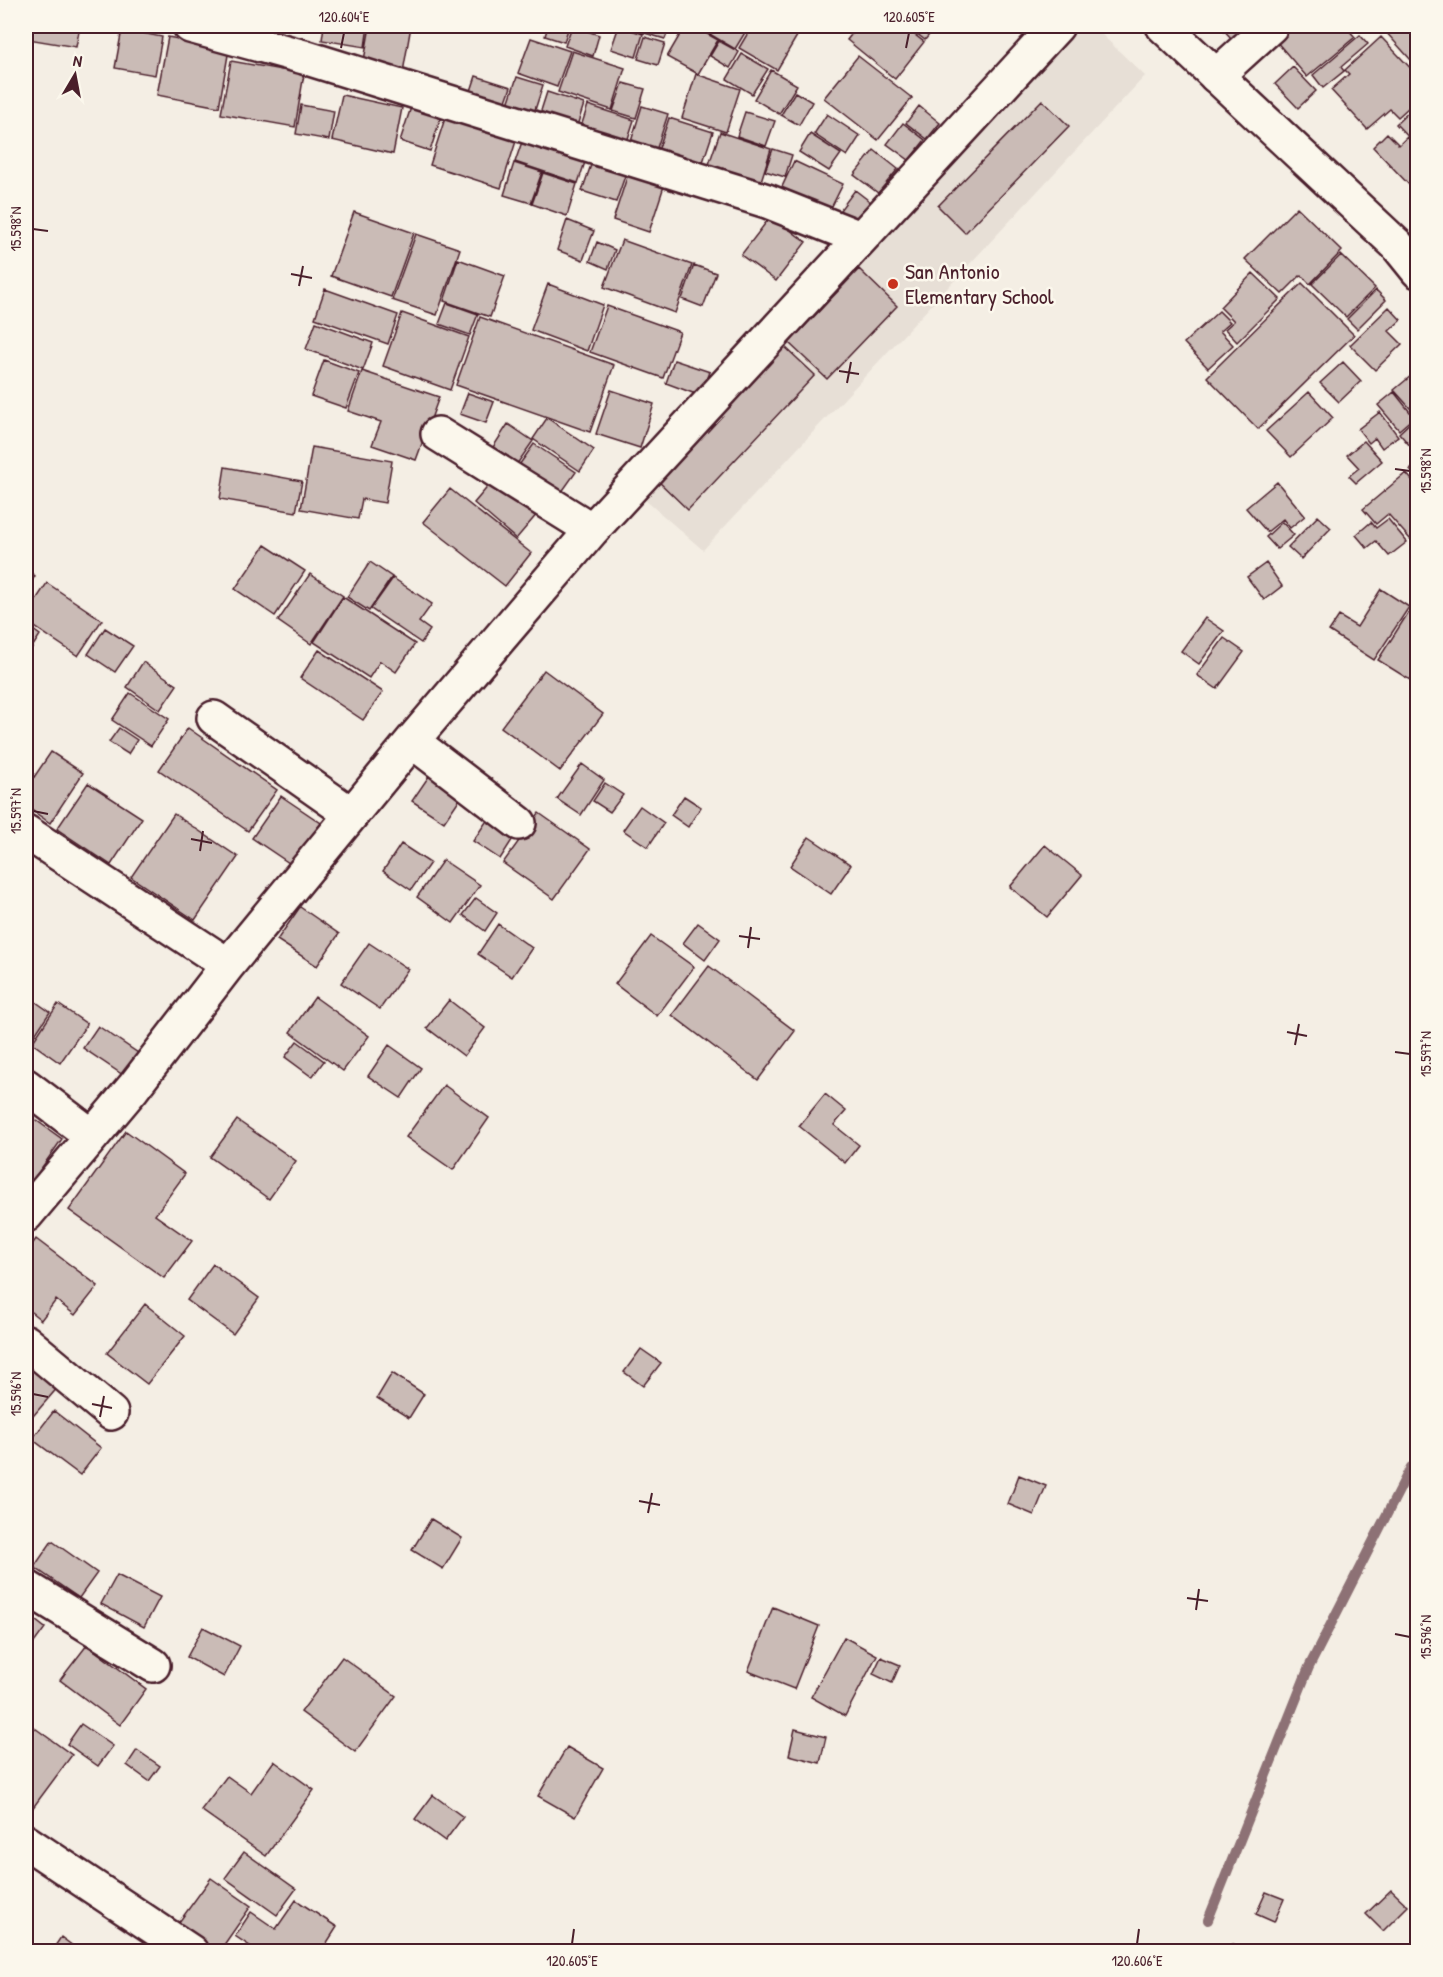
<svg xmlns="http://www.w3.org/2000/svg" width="1443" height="1977" font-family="'Patrick Hand',sans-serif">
<rect width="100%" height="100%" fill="#f4eee4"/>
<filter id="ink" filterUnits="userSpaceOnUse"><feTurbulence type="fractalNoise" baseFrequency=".0167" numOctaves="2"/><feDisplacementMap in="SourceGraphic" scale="12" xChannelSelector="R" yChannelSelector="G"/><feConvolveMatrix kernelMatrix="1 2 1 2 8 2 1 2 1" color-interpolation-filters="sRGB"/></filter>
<g filter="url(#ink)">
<path fill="#e7dfd6" d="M 1081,26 L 1093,26 L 1145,76 L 703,550 L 637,493 Z"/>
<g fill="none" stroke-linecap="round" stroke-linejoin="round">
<path stroke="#8d7174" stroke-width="10" d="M 1208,1920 L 1309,1667 L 1411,1467 L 1418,1464"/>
</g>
<path fill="#cabbb6" stroke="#4a1f2b" stroke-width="1.5" d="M 30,26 L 80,26 L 76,47 L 28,39 Z
M 324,26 L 368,26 L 365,47 L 322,40 Z
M 370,26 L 411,26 L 402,78 L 362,72 Z
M 548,26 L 569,26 L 564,42 L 545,36 Z
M 572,26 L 599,35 L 593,56 L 565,46 Z
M 619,26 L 643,34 L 636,57 L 611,49 Z
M 643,26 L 670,26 L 665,39 L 641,32 Z
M 685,26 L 693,26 L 718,40 L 698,74 L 667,57 Z
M 696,26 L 749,26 L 735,49 Z
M 752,26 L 779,26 L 797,36 L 777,70 L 739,48 Z
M 858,26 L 903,26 L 924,42 L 895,79 L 847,40 Z
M 907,26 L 936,26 L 925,40 Z
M 1220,26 L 1238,26 L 1242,30 L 1232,39 Z
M 1292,26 L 1345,26 L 1355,37 L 1307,77 L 1275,40 Z
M 1390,26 L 1418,26 L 1418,54 L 1411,60 L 1384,30 Z
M 122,29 L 162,37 L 155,75 L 115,68 Z
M 1360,35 L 1368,44 L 1341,67 L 1344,71 L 1323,88 L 1313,75 Z
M 168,37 L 229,49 L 219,107 L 157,95 Z
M 645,37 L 665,43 L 658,65 L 638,59 Z
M 1381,37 L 1418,76 L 1418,99 L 1398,117 L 1390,109 L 1367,129 L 1331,90 L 1349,74 L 1345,70 Z
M 531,38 L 570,51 L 557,87 L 518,73 Z
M 719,41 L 739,52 L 730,68 L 710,56 Z
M 572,51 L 625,68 L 612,110 L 558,92 Z
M 742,54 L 768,69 L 752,94 L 727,79 Z
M 858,56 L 912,98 L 878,140 L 824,98 Z
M 231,61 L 304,74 L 295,127 L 221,114 Z
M 1293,67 L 1316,91 L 1298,108 L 1275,84 Z
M 771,70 L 797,85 L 779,114 L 754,99 Z
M 696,74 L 740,89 L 726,132 L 682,118 Z
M 476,76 L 511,87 L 501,115 L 467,103 Z
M 517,77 L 543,85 L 534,113 L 508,104 Z
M 623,83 L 645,89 L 636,118 L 613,111 Z
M 547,92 L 584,104 L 575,132 L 538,120 Z
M 795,92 L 812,102 L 799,125 L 781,115 Z
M 342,95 L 402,108 L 393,154 L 332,140 Z
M 1042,100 L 1069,126 L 965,233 L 938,206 Z
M 1418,103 L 1418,147 L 1396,124 Z
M 412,104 L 442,114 L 430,151 L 400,141 Z
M 301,105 L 334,111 L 329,140 L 296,134 Z
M 588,105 L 634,120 L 624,151 L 578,136 Z
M 642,106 L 668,114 L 654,157 L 629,148 Z
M 919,106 L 940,123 L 927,139 L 906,123 Z
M 745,112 L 775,121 L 766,146 L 737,136 Z
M 827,114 L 860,136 L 847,156 L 814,134 Z
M 446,115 L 517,138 L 501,188 L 430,165 Z
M 669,118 L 713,132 L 699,174 L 655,160 Z
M 903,123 L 925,140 L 909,160 L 887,144 Z
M 720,132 L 771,149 L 757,194 L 705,176 Z
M 1387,133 L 1399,145 L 1407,137 L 1418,148 L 1418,187 L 1414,190 L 1373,147 Z
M 810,134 L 841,154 L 829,171 L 799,152 Z
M 524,136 L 587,156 L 578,183 L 515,162 Z
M 773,149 L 792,155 L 785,177 L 765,171 Z
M 874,150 L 898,169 L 878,193 L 854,175 Z
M 794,161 L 843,184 L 829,212 L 781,189 Z
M 592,162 L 626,173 L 616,202 L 582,191 Z
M 514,163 L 542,172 L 531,203 L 504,195 Z
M 543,173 L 577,184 L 567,216 L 532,204 Z
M 628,174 L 664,186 L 649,232 L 613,220 Z
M 855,190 L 877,207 L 859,231 L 837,214 Z
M 1297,207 L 1342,251 L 1310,284 L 1301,275 L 1282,294 L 1245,259 Z
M 354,212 L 414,233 L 391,297 L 331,276 Z
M 771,216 L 806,242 L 776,281 L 741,255 Z
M 567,220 L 594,231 L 583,260 L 557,250 Z
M 416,234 L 460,249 L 437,315 L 392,300 Z
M 622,240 L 692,265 L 675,313 L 604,287 Z
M 597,242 L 615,250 L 608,269 L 590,261 Z
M 1341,255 L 1375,288 L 1346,317 L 1312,284 Z
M 458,259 L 505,276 L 490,317 L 444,301 Z
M 694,265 L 716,273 L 703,307 L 682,299 Z
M 859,269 L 897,306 L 827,379 L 789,343 Z
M 1253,273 L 1280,299 L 1237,342 L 1225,329 L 1234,321 L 1220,307 Z
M 1302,283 L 1354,335 L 1258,429 L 1207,377 Z
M 548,284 L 603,305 L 587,351 L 531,330 Z
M 325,289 L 398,315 L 388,344 L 315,318 Z
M 1376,290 L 1386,300 L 1357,329 L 1347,319 Z
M 447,303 L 478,314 L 470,335 L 439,324 Z
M 607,306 L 680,332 L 663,378 L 590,352 Z
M 1389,307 L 1401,320 L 1389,331 L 1402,344 L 1375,370 L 1350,345 Z
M 1219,311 L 1230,322 L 1220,331 L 1233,345 L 1208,368 L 1184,343 Z
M 402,313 L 469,337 L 450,390 L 383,366 Z
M 480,317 L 614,365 L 590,432 L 456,385 Z
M 316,322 L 373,343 L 363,370 L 306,349 Z
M 784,346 L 815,375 L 688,510 L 657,480 Z
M 324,360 L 359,373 L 346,408 L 311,396 Z
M 674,360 L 710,372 L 701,396 L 666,383 Z
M 1343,362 L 1361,381 L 1339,402 L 1320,383 Z
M 1418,370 L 1418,417 L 1394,390 Z
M 362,371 L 439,397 L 416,460 L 372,445 L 381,422 L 348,411 Z
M 611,390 L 654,404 L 640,448 L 596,434 Z
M 1309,392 L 1333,418 L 1291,457 L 1266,431 Z
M 1394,392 L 1414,417 L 1399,430 L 1378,405 Z
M 468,393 L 494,402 L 486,423 L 460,414 Z
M 1380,412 L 1398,436 L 1382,448 L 1375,438 L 1369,443 L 1358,429 Z
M 547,418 L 594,450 L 580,471 L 533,439 Z
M 1415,418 L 1418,420 L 1417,454 L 1399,433 Z
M 508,424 L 533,441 L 510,474 L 486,458 Z
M 1364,441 L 1382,461 L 1356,483 L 1349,476 L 1359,468 L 1347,455 Z
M 534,444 L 576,472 L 554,503 L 512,475 Z
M 312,447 L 392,461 L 385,503 L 362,499 L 358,519 L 301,509 Z
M 1418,463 L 1418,479 L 1410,470 Z
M 225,467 L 302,481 L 296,512 L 220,499 Z
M 1406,473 L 1418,487 L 1418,532 L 1410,539 L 1388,514 L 1376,524 L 1363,509 Z
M 496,477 L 538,513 L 516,539 L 474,503 Z
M 1277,482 L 1305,516 L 1290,528 L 1283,519 L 1267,532 L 1246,508 Z
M 450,489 L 531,553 L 505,586 L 423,522 Z
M 1318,516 L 1331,528 L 1301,559 L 1288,547 Z
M 1388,519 L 1407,542 L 1389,556 L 1376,541 L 1367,548 L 1356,535 L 1371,522 L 1376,528 Z
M 1282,522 L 1294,535 L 1277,549 L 1266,537 Z
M 265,545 L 305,571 L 275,616 L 235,589 Z
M 370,562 L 392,577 L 369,611 L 347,597 Z
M 1266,563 L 1282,586 L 1264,600 L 1247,577 Z
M 26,569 L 35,576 L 26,590 Z
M 310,574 L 343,596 L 311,644 L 278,621 Z
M 393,578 L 432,604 L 419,622 L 430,630 L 421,643 L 371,609 Z
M 47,583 L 102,620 L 78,656 L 26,621 L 26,615 Z
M 1381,589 L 1409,607 L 1374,660 L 1329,631 L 1339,616 L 1357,627 Z
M 343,597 L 415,644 L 396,672 L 380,661 L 369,678 L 314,642 Z
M 1410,610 L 1418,614 L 1418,668 L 1410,680 L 1378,660 Z
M 1205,618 L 1224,631 L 1199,664 L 1181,651 Z
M 26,625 L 40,635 L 26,657 Z
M 105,628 L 133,646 L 115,672 L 88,654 Z
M 1224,638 L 1244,652 L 1217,689 L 1197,675 Z
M 319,650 L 383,692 L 363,720 L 300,678 Z
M 143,662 L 177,685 L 160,710 L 127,687 Z
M 544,670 L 603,714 L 560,771 L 501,727 Z
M 130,693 L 169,719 L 151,746 L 112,720 Z
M 119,728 L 137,740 L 128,754 L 109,742 Z
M 188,728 L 277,790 L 248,831 L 159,770 Z
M 51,752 L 83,773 L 50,823 L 26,806 L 26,789 Z
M 582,764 L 604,780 L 581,815 L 557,799 Z
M 429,776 L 461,797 L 444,822 L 412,801 Z
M 88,783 L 142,818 L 111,865 L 57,829 Z
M 605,783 L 623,795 L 610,812 L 593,801 Z
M 281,796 L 321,823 L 292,865 L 252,838 Z
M 684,796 L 701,807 L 688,827 L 671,815 Z
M 640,806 L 664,823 L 648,847 L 623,830 Z
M 539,813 L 590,849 L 554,899 L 503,863 Z
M 174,814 L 238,857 L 195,920 L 131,877 Z
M 488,819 L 514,837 L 500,859 L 473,841 Z
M 809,837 L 851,865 L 831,894 L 790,866 Z
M 401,844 L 430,863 L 411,890 L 383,871 Z
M 1045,845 L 1082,875 L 1047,917 L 1010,887 Z
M 443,860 L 480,885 L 453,923 L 417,897 Z
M 476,898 L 497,913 L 485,931 L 463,915 Z
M 300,907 L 339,934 L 317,966 L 277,940 Z
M 698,923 L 720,939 L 705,960 L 683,943 Z
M 498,924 L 532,948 L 512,977 L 478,954 Z
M 651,936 L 694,967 L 657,1016 L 615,984 Z
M 369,943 L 408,969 L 380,1009 L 341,983 Z
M 709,966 L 795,1031 L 758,1080 L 672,1015 Z
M 26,995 L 50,1012 L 26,1048 Z
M 315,997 L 369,1036 L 343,1071 L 290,1032 Z
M 449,1000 L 485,1028 L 464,1056 L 427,1028 Z
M 58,1004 L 87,1024 L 60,1063 L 32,1043 Z
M 98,1026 L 138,1053 L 123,1075 L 83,1048 Z
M 297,1041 L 324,1061 L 312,1077 L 285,1057 Z
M 389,1045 L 421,1068 L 401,1098 L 368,1076 Z
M 444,1085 L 489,1118 L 453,1170 L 406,1137 Z
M 825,1094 L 846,1111 L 834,1125 L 859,1145 L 845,1163 L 799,1126 Z
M 26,1113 L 62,1139 L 26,1190 Z
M 237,1120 L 296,1161 L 269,1199 L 210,1157 Z
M 126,1131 L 185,1174 L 155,1215 L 192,1241 L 164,1278 L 69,1210 Z
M 36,1239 L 98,1286 L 75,1315 L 56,1300 L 41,1320 L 26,1308 L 26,1253 Z
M 213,1264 L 259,1298 L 233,1334 L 187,1300 Z
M 145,1304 L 185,1336 L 147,1384 L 107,1353 Z
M 641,1349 L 661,1363 L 643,1386 L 624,1372 Z
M 33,1365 L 59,1386 L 34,1415 L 26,1408 L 26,1374 Z
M 392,1373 L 424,1394 L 409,1418 L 377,1398 Z
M 54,1411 L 101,1448 L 80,1475 L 32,1439 Z
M 1019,1475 L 1046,1486 L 1034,1515 L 1008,1504 Z
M 431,1519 L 462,1538 L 443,1569 L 412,1550 Z
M 52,1541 L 97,1573 L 79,1598 L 34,1567 Z
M 117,1575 L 160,1597 L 144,1627 L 101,1604 Z
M 773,1607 L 819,1626 L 794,1689 L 748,1671 Z
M 26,1613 L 45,1628 L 26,1654 Z
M 203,1627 L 240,1646 L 224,1677 L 187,1657 Z
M 844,1637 L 877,1655 L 845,1716 L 811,1697 Z
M 87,1645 L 146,1689 L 120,1725 L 60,1680 Z
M 342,1657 L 396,1696 L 355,1752 L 301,1712 Z
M 881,1657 L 900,1665 L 892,1683 L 873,1674 Z
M 28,1723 L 72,1755 L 26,1817 L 26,1726 Z
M 81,1724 L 113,1746 L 98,1766 L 67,1744 Z
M 795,1729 L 826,1737 L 820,1763 L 789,1755 Z
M 567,1747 L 603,1768 L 575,1817 L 538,1796 Z
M 137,1750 L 160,1766 L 149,1781 L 127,1765 Z
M 274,1761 L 314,1790 L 266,1856 L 201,1810 L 227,1776 L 251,1793 Z
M 433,1795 L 463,1817 L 445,1841 L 415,1819 Z
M 244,1852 L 296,1889 L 277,1915 L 225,1878 Z
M 211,1878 L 251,1906 L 219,1952 L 206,1952 L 174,1929 Z
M 1391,1890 L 1408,1906 L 1383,1931 L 1366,1914 Z
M 1266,1892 L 1284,1899 L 1274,1922 L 1256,1914 Z
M 296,1900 L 337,1927 L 321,1952 L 259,1952 L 235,1936 L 251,1912 L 276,1929 Z
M 61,1937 L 81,1952 L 51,1952 Z
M 27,1943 L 39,1951 L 38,1952 L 26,1952 Z
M 1233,1944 L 1251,1952 L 1230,1952 Z"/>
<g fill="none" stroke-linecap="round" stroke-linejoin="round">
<defs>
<path id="minor" d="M 190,26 L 304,57 L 767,201 L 860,238
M 1216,76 L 1271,26
M 438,434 L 592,530
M 214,718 L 351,814
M 412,741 L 519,823
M 26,832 L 228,965
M 26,1086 L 92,1136
M 26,1215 L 133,1088 L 228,965 L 412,741 L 592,530 L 1057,26
M 26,1342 L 111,1413
M 26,1587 L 153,1665
M 26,1842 L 191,1952"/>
<path id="major" d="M 1163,26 L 1397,245 L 1418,271"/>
</defs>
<use href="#minor" stroke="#4a1f2b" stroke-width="38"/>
<use href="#major" stroke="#4a1f2b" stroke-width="38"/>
<use href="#minor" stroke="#fbf7ec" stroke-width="33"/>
<use href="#major" stroke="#fbf7ec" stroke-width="33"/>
</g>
</g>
<path fill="none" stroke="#4a1f2b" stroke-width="2" d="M 341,48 L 344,33M 906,48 L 909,33M 33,229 L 48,231M 291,274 L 312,278M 299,286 L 303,266M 839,371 L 859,374M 847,383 L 851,362M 1395,469 L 1410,471M 33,811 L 48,814M 191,839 L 212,843M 200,851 L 203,831M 739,936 L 760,939M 748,948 L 751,927M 1287,1032 L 1307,1036M 1295,1045 L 1299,1024M 1395,1052 L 1410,1054M 33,1394 L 48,1397M 92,1404 L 112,1408M 100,1417 L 104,1396M 639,1501 L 660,1505M 648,1513 L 652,1493M 1187,1598 L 1208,1601M 1196,1610 L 1199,1589M 1395,1634 L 1410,1637M 572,1944 L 574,1929M 1137,1944 L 1139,1929"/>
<circle fill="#c8321e" stroke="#fbf7ec" stroke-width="2" cx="893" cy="284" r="6"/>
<g text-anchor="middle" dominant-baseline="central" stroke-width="5" stroke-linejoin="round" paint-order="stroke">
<g font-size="22" fill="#4a1f2b" stroke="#fbf7ec" text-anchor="start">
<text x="905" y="271">San Antonio<tspan x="905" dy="25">Elementary School</tspan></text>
</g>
</g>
<rect width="1443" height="1977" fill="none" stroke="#fbf7ec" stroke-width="66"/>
<g transform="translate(75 75) rotate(10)" stroke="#fbf7ec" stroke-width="4.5" paint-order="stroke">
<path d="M0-4.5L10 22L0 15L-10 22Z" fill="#4a1f2b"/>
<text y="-9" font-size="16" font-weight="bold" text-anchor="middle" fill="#4a1f2b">N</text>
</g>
<rect x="33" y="33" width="1377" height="1911" fill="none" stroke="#4a1f2b" stroke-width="2"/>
<g font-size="15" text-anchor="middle" fill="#4a1f2b">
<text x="344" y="22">120.604°E</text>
<text x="909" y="22">120.605°E</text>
<text transform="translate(16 229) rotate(-90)" y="5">15.598°N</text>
<text transform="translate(1426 471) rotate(-90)" y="5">15.598°N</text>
<text transform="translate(16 811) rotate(-90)" y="5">15.597°N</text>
<text transform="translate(1426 1054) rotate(-90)" y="5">15.597°N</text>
<text transform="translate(16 1394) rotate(-90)" y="5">15.596°N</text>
<text transform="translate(1426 1637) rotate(-90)" y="5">15.596°N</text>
<text x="572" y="1966">120.605°E</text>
<text x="1137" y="1966">120.606°E</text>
</g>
</svg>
